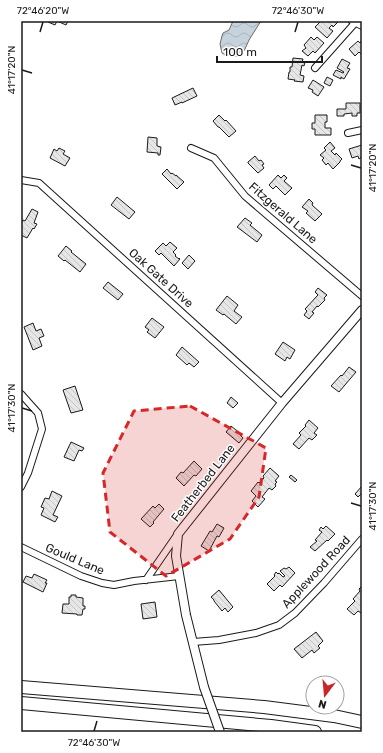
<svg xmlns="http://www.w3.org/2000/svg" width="383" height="753" font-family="Rubik,sans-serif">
<defs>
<pattern id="water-waves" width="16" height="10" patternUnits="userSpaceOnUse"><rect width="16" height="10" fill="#c6d2dc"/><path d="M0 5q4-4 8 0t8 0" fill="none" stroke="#aab4bc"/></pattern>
<pattern id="building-back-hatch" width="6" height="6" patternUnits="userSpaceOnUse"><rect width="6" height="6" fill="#e6e6e6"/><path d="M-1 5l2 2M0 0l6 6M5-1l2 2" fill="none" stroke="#c5c5c5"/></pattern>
</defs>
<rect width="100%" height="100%" fill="#fff"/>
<path fill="url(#water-waves)" stroke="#6a6a6a" d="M 233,21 L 261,21 L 249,40 L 245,49 L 242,54 L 237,56 L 225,55 L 222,53 L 220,44 L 222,36 L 223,33 L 229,30 Z"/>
<path fill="url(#building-back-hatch)" stroke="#1a1a1a" d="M 48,21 L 57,21 L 55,25 L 48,22 Z
M 57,21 L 68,21 L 66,25 Z
M 321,21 L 320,21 L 339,21 L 333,27 L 332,25 L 329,28 L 333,31 L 327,38 L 315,27 Z
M 311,37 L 314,40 L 317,37 L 324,43 L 315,53 L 313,51 L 308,56 L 302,51 L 306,48 L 304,45 Z
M 362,40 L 362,53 L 361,54 L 359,52 L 355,56 L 349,49 L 358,41 L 360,43 Z
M 293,58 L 303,59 L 302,62 L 305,62 L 304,66 L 302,65 L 300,75 L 304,76 L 303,82 L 294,81 L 295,80 L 288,79 L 289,72 L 290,72 L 290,67 L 292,67 Z
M 342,59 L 350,63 L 347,68 L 350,69 L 344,79 L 341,77 L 341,79 L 333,75 L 336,70 L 343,73 L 344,72 L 337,68 Z
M 327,77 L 333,80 L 330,86 L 324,83 Z
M 313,80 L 324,87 L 318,96 L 312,92 L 313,90 L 308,88 Z
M 193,88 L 197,96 L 182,103 L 182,102 L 175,105 L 172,98 Z
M 346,103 L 360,103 L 360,113 L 357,113 L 357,116 L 352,116 L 352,113 L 344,114 L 344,116 L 337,116 L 337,109 L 346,109 Z
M 219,115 L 225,121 L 226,120 L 236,131 L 229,137 L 219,127 L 218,127 L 213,121 Z
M 315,115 L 327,115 L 327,122 L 325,122 L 325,128 L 331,128 L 331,135 L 315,135 L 315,129 L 312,129 L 312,123 L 315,123 Z
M 148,137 L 157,138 L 157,146 L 161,147 L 160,155 L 158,155 L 158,153 L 147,152 Z
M 330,142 L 335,148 L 331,151 L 335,155 L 336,153 L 342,159 L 340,161 L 340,162 L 333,169 L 328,163 L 326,165 L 322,160 L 324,158 L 320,155 L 326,150 L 324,148 Z
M 362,145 L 362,157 L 359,159 L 358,156 L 352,158 L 349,149 Z
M 59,148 L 65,151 L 63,154 L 70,158 L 65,166 L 50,158 L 54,149 L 57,151 Z
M 255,156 L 259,161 L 261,160 L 264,164 L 262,165 L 264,168 L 258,173 L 248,163 L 248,162 Z
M 167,169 L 171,174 L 172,173 L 176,176 L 176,175 L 184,182 L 177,189 L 162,174 Z
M 278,175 L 281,178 L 284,175 L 287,178 L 284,181 L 292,188 L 285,195 L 276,186 L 273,189 L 269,185 Z
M 117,197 L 135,212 L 129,219 L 111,205 Z
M 309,199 L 313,203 L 312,205 L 322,214 L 315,221 L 306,213 L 308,211 L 302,207 Z
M 32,209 L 38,212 L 34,223 L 37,224 L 34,229 L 33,228 L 27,238 L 21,235 L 21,223 L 23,220 L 25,221 Z
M 245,218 L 252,223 L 250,225 L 262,235 L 257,242 L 237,227 Z
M 170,242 L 177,248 L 173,252 L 176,255 L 175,256 L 179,259 L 179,258 L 180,259 L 174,266 L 161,253 L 159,255 L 155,251 L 163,243 L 166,246 Z
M 66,246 L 72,251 L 71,252 L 86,264 L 80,272 L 65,260 L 64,261 L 58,256 Z
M 189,255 L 195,261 L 188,269 L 182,263 Z
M 108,282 L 123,294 L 118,300 L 103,288 Z
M 318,288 L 327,295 L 324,298 L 325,300 L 318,307 L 317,306 L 312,312 L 314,313 L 309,319 L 304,315 L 307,311 L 305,309 L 318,295 L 315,292 Z
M 227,296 L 238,305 L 234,311 L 242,317 L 236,324 L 224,314 L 223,315 L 216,310 Z
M 152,318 L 164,327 L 155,338 L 147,332 L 149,330 L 145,327 Z
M 33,323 L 36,331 L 41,329 L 44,336 L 39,338 L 42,346 L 33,350 L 24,327 Z
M 283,342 L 295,350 L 290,359 L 287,357 L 285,361 L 275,354 Z
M 182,347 L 199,362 L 194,367 L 189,363 L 187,365 L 176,355 Z
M 349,367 L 356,372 L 339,392 L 331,386 L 341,375 L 342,376 Z
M 75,386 L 83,410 L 71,413 L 63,390 Z
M 231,397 L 238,403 L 233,408 L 227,403 Z
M 309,420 L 318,428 L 314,433 L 317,435 L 312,440 L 309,438 L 299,449 L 293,444 L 301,435 L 299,433 L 306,426 L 305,425 Z
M 231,426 L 241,434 L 240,435 L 243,438 L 239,443 L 226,432 Z
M 71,442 L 84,448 L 82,451 L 79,450 L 74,461 L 64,457 Z
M 194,461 L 202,469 L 196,476 L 194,475 L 184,486 L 176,478 L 181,472 L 183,473 Z
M 270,468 L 279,476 L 275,481 L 277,482 L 275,484 L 276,486 L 272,490 L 269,488 L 262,497 L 265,499 L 258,507 L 252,501 L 256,496 L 251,491 L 258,482 L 259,483 L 264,478 L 263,476 Z
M 291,475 L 297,480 L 295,482 L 289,477 Z
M 362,486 L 362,495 L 361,494 L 358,497 L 355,494 Z
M 52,491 L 62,496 L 53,515 L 58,517 L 55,522 L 41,515 L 44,508 L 41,507 L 45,498 L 49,499 Z
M 159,504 L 164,509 L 153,522 L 154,523 L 150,527 L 141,519 L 153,506 L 155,508 Z
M 217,524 L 224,528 L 219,537 L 217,536 L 209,551 L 201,546 L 210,531 L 212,532 Z
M 326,526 L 335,534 L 328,541 L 327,540 L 315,551 L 310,547 L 317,541 L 315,540 L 322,532 L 319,530 L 321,527 L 323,529 Z
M 289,567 L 295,573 L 282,587 L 280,585 L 274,591 L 267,584 L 275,576 L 274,575 L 276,572 L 278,574 L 279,573 L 283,577 L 285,576 L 280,571 L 284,568 L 286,569 Z
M 34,574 L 47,580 L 45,583 L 47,583 L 43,592 L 23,582 L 26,576 L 32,578 Z
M 362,586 L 362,612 L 361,613 L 358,611 L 354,615 L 347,609 L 355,601 L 353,599 L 360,591 L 359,589 Z
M 219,590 L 233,607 L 228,612 L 225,608 L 222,611 L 214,601 L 214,600 L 211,597 Z
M 71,595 L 76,595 L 76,597 L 83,598 L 83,606 L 85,606 L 85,609 L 83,609 L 82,615 L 77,615 L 77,614 L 62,613 L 63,604 L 69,604 L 69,597 L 71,597 Z
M 155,602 L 157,617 L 143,619 L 141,604 Z
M 316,632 L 323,641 L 318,646 L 320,648 L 314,653 L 312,650 L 302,658 L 294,649 Z"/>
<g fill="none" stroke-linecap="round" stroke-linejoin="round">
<defs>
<path id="minor" d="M 352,21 L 362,26
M 315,68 L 355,23
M 348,133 L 362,130
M 191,148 L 214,158 L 245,196 L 362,296
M 21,180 L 39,183 L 282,403
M 21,394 L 38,413 L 42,429 L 28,473 L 21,487
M 21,547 L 81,576 L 102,583 L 114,585 L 134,581 L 179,576
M 146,580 L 177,535
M 193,642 L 219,640 L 256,633 L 279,625 L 295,613 L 324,583 L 362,539"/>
<path id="tertiary" d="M 204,687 L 186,615 L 176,556 L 178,534 L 282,403 L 362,310"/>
<path id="motorway" d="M 21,687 L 264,707 L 334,716 L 362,722
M 21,703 L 271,726 L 315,732"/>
</defs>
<use href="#minor" stroke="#1a1a1a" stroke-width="8"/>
<use href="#tertiary" stroke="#1a1a1a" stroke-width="10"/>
<use href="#motorway" stroke="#1a1a1a" stroke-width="14"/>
<use href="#minor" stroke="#fff" stroke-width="6"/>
<use href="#tertiary" stroke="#fff" stroke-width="8"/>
<use href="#motorway" stroke="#fff" stroke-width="12"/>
<defs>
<path id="tertiary-bridge" d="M 204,687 L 220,732"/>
</defs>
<use href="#tertiary-bridge" stroke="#1a1a1a" stroke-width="10" stroke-linecap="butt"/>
<use href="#tertiary-bridge" stroke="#fff" stroke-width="8"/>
</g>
<path fill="#d62828" fill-opacity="0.2" stroke="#d62828" stroke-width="3" stroke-dasharray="8 5" stroke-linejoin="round" d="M 190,406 L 266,448 L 259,497 L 230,539 L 166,576 L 110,532 L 103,473 L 134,411 Z"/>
<path fill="none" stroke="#1a1a1a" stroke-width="1.5" d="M 40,32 L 43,22M 295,32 L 298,22M 22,70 L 32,73M 351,165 L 361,168M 22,408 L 32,411M 351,503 L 361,506M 94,731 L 97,721"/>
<g text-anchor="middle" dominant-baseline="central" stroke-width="3" stroke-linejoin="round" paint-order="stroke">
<g font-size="12" fill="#1a1a1a" stroke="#fff">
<text transform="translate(283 213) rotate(41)">Fitzgerald Lane</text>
<text transform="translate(161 278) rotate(42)">Oak Gate Drive</text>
<text transform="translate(203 483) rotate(-52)">Featherbed Lane</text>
<text transform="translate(75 559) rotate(23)">Gould Lane</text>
<text transform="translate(316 572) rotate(-47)">Applewood Road</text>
</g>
</g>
<rect width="383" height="753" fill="none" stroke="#ffffff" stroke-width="44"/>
<g transform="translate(325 695) rotate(196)"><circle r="19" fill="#ffffff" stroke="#a3a3a3"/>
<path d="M0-3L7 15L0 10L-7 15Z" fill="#c62828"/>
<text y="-6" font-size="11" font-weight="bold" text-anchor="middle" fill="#1a1a1a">N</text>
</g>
<path d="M217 56v6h105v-6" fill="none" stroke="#1a1a1a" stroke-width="2"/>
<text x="223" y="56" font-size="12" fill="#1a1a1a" stroke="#ffffff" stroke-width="3" paint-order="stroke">100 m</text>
<rect x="22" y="22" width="339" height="709" fill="none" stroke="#1a1a1a" stroke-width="1.5"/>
<g font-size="10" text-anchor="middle" fill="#1a1a1a">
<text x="43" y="14">72°46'20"W</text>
<text x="298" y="14">72°46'30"W</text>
<text transform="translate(11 70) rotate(-90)" y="4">41°17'20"N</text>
<text transform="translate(372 168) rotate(-90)" y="4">41°17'20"N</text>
<text transform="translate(11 408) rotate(-90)" y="4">41°17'30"N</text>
<text transform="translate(372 506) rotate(-90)" y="4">41°17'30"N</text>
<text x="94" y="746">72°46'30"W</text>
</g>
</svg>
